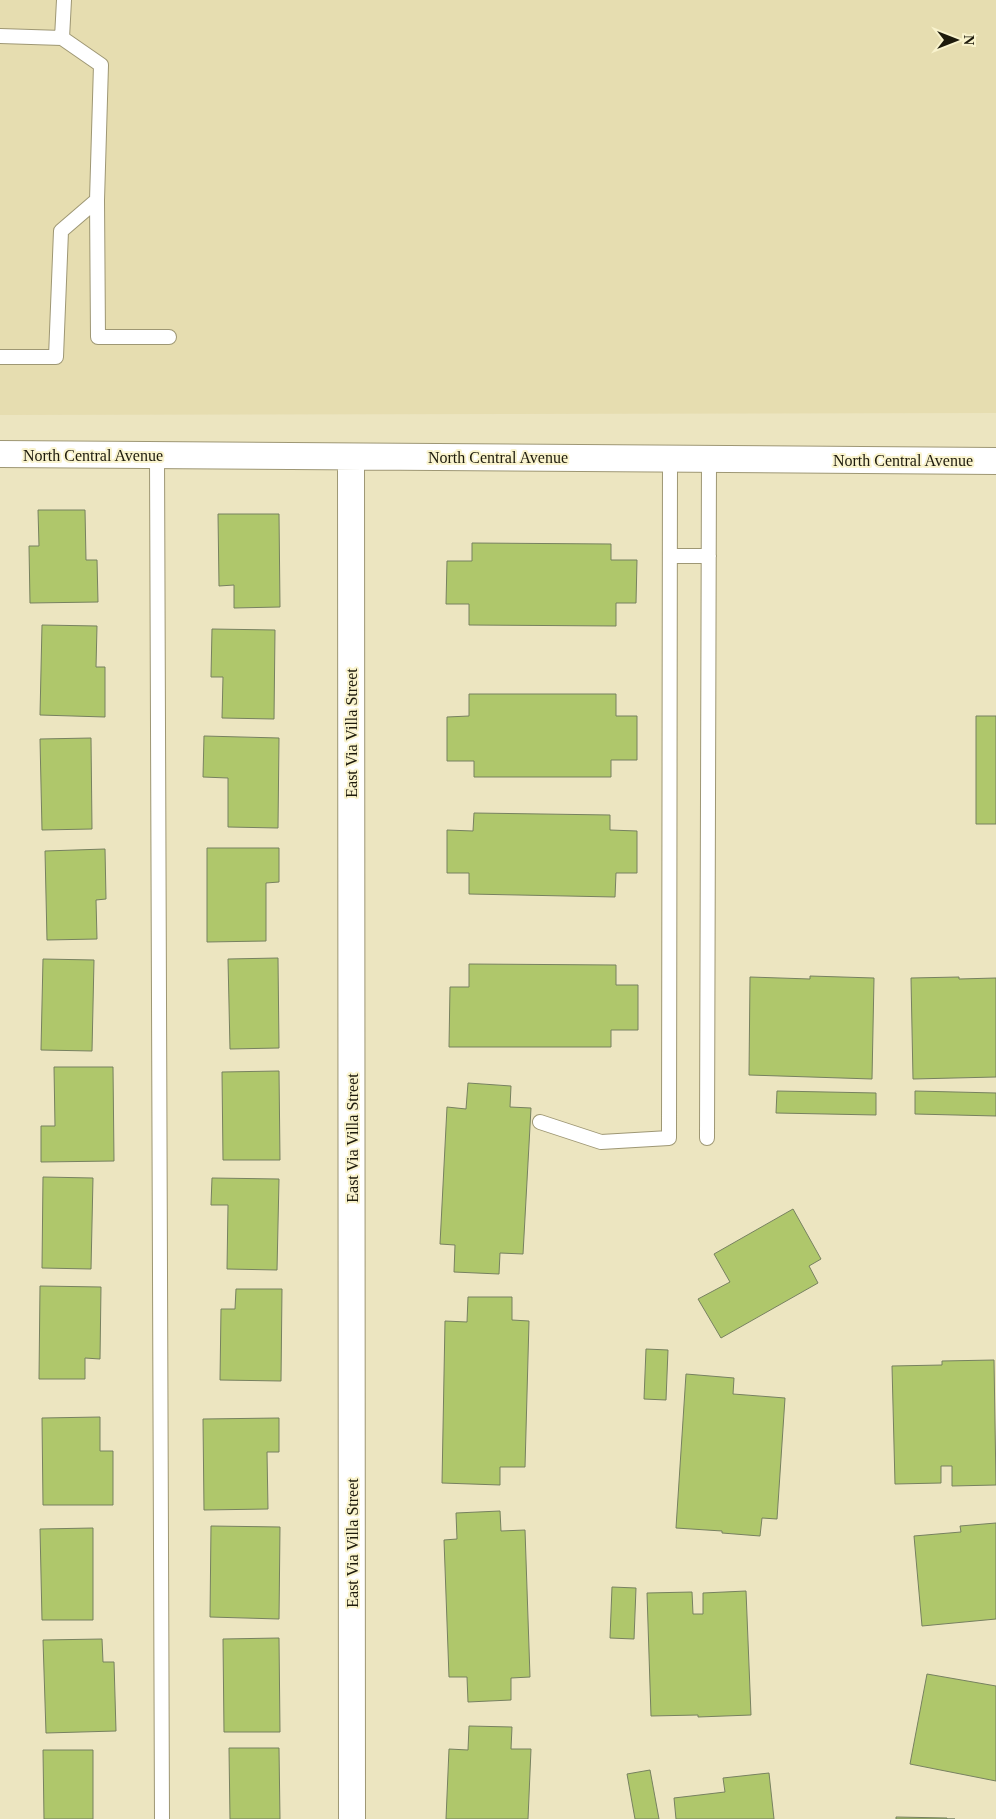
<svg xmlns="http://www.w3.org/2000/svg" width="996" height="1819" font-family="'Times New Roman',serif">
<rect width="100%" height="100%" fill="#ece5c0"/>
<path fill="#e6ddb0" d="M 0,0 L 996,0 L 996,413 L 0,415 Z"/>
<path fill="#afc76b" stroke="#778160" d="M 38,510 L 85,510 L 86,560 L 97,560 L 98,602 L 30,603 L 29,546 L 39,546 Z
M 218,514 L 279,514 L 280,607 L 234,608 L 234,585 L 219,586 Z
M 472,543 L 611,544 L 611,560 L 637,560 L 636,603 L 616,603 L 616,626 L 469,625 L 469,604 L 446,604 L 447,561 L 472,561 Z
M 42,625 L 97,626 L 96,667 L 105,667 L 105,717 L 40,715 Z
M 212,629 L 275,630 L 274,719 L 222,718 L 223,677 L 211,677 Z
M 469,694 L 616,694 L 616,716 L 637,716 L 637,760 L 611,760 L 611,777 L 474,777 L 474,761 L 447,761 L 447,717 L 469,716 Z
M 976,716 L 996,716 L 996,824 L 976,824 Z
M 204,736 L 279,738 L 278,828 L 228,827 L 228,778 L 203,777 Z
M 91,738 L 92,829 L 42,830 L 40,739 Z
M 474,813 L 610,815 L 610,830 L 637,831 L 637,873 L 616,873 L 615,897 L 469,894 L 469,873 L 447,873 L 447,830 L 473,831 Z
M 207,848 L 279,848 L 279,882 L 266,883 L 266,941 L 207,942 Z
M 105,849 L 106,899 L 96,900 L 97,939 L 47,940 L 45,851 Z
M 278,958 L 279,1048 L 230,1049 L 228,959 Z
M 43,959 L 94,960 L 92,1051 L 41,1050 Z
M 469,964 L 616,965 L 616,985 L 638,985 L 638,1030 L 611,1030 L 611,1047 L 449,1047 L 450,987 L 469,987 Z
M 810,976 L 874,978 L 872,1079 L 749,1075 L 750,977 L 810,979 Z
M 959,977 L 959,979 L 996,978 L 996,1077 L 913,1079 L 911,978 Z
M 54,1067 L 113,1067 L 114,1161 L 41,1162 L 41,1126 L 55,1126 Z
M 279,1071 L 280,1160 L 223,1160 L 222,1072 Z
M 468,1083 L 511,1086 L 510,1107 L 531,1108 L 523,1254 L 500,1253 L 499,1274 L 454,1272 L 455,1245 L 440,1244 L 447,1107 L 466,1109 Z
M 777,1091 L 876,1093 L 876,1115 L 776,1113 Z
M 915,1091 L 996,1093 L 996,1116 L 915,1114 Z
M 43,1177 L 93,1178 L 91,1269 L 42,1268 Z
M 212,1178 L 279,1179 L 277,1270 L 227,1269 L 228,1205 L 211,1205 Z
M 793,1209 L 821,1259 L 809,1266 L 818,1283 L 721,1338 L 698,1299 L 730,1282 L 714,1254 Z
M 40,1286 L 101,1287 L 100,1359 L 85,1358 L 85,1379 L 39,1379 Z
M 236,1289 L 282,1289 L 281,1381 L 220,1380 L 221,1309 L 235,1309 Z
M 468,1297 L 512,1297 L 512,1320 L 529,1321 L 525,1467 L 500,1467 L 500,1485 L 442,1483 L 445,1321 L 467,1322 Z
M 646,1349 L 668,1350 L 666,1400 L 644,1399 Z
M 994,1360 L 996,1485 L 952,1486 L 952,1466 L 941,1466 L 941,1483 L 895,1484 L 892,1366 L 942,1365 L 942,1361 Z
M 686,1374 L 734,1378 L 733,1394 L 785,1398 L 777,1519 L 762,1518 L 760,1536 L 722,1533 L 722,1531 L 676,1528 Z
M 100,1417 L 100,1451 L 113,1451 L 113,1505 L 43,1505 L 42,1418 Z
M 279,1418 L 279,1452 L 267,1452 L 268,1509 L 204,1510 L 203,1419 Z
M 500,1511 L 501,1531 L 525,1530 L 530,1677 L 511,1678 L 511,1700 L 468,1702 L 467,1677 L 449,1677 L 444,1540 L 457,1539 L 456,1513 Z
M 996,1523 L 996,1619 L 922,1626 L 914,1536 L 961,1532 L 960,1526 Z
M 211,1526 L 280,1527 L 279,1619 L 210,1617 Z
M 93,1528 L 93,1620 L 42,1620 L 40,1529 Z
M 612,1587 L 636,1588 L 634,1639 L 610,1638 Z
M 746,1591 L 751,1715 L 698,1717 L 698,1715 L 651,1716 L 647,1593 L 692,1592 L 693,1614 L 703,1614 L 703,1593 Z
M 279,1638 L 280,1732 L 224,1732 L 223,1639 Z
M 102,1639 L 103,1662 L 114,1662 L 116,1731 L 46,1733 L 43,1640 Z
M 927,1674 L 996,1686 L 996,1781 L 910,1764 Z
M 469,1726 L 512,1727 L 511,1749 L 531,1749 L 528,1819 L 446,1819 L 449,1749 L 468,1750 Z
M 229,1748 L 279,1748 L 280,1819 L 230,1819 Z
M 43,1750 L 93,1750 L 93,1819 L 44,1819 Z
M 650,1770 L 659,1819 L 635,1819 L 627,1774 Z
M 769,1773 L 774,1819 L 676,1819 L 674,1798 L 725,1792 L 723,1778 Z
M 896,1817 L 947,1818 L 947,1819 L 955,1819 L 896,1819 Z"/>
<g fill="none" stroke-linecap="round" stroke-linejoin="round">
<defs>
<path id="lane" d="M 0,36 L 62,38 L 64,0
M 97,200 L 98,337 L 169,337
M 0,357 L 56,357 L 61,231 L 97,200 L 101,65 L 62,38
M 157,455 L 162,1819
M 670,556 L 709,556
M 540,1122 L 601,1142 L 669,1138 L 670,458
M 707,1138 L 709,459"/>
<path id="street" d="M 0,454 L 996,461
M 351,457 L 352,1819"/>
</defs>
<use href="#lane" stroke="#9e9774" stroke-width="16"/>
<use href="#street" stroke="#9e9774" stroke-width="28"/>
<use href="#lane" stroke="#fff" stroke-width="14"/>
<use href="#street" stroke="#fff" stroke-width="26"/>
</g>
<g text-anchor="middle" dominant-baseline="central" stroke-width="4" stroke-linejoin="round" paint-order="stroke">
<g font-size="16" fill="#1d1a0c" stroke="#f9f3cd">
<text x="93" y="455">North Central Avenue</text>
<text x="498" y="457">North Central Avenue</text>
<text x="903" y="460">North Central Avenue</text>
<text transform="translate(351 733) rotate(-90)">East Via Villa Street</text>
<text transform="translate(352 1138) rotate(-90)">East Via Villa Street</text>
<text transform="translate(352 1543) rotate(-90)">East Via Villa Street</text>
</g>
</g>
<g transform="translate(956 40) rotate(90)" stroke="#f9f3cd" stroke-width="4" paint-order="stroke">
<path d="M0-4L9 19L0 12L-9 19Z" fill="#1d1a0c"/>
<text y="-8" font-size="14" font-weight="bold" text-anchor="middle" fill="#1d1a0c">N</text>
</g>
</svg>
